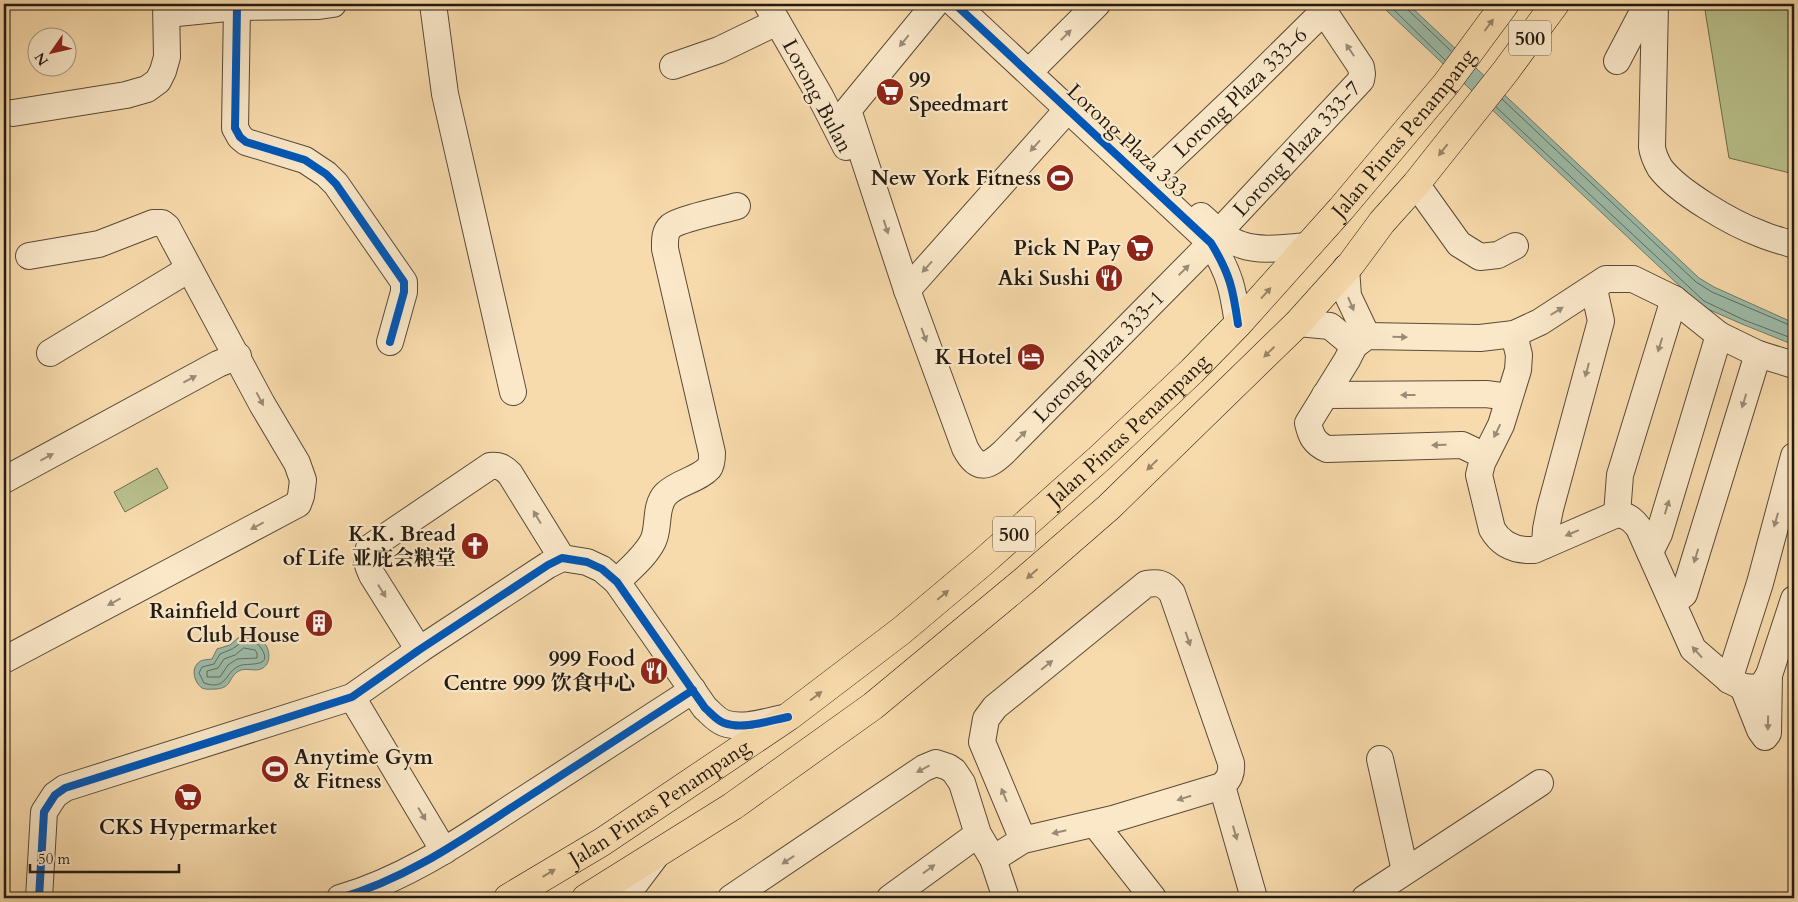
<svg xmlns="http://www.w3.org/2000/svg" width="1798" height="902" font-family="Cardo,'Noto Serif SC',serif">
<rect width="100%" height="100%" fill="#f8dbac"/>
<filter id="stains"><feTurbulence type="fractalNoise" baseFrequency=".004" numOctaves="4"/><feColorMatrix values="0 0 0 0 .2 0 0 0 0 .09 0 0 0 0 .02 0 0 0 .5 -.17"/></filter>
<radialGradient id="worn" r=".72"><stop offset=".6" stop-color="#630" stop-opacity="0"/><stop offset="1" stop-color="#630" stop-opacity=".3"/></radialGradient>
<path fill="#b9c18c" stroke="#6e6e4f" d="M 1704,4 L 1794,4 L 1794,174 L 1729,158 Z
M 157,468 L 168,488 L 125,512 L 114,492 Z"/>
<path fill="#9dbba8" stroke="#6c7b6c" d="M 1382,4 L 1408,4 L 1699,278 L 1714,287 L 1794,323 L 1794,345 L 1742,324 L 1701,306 L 1388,12 Z
M 244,636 C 250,637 257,637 262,641 C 270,647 272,662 263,668 C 255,673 245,666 237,672 C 228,679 232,687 217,689 C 213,689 206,690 202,688 C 195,683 191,671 197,664 C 201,659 207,660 212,659 L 217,649 L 230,645 L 238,638 Z"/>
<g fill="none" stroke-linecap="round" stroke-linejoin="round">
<path stroke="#606b5d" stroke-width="1" d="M 1388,4 L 1445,60
M 1405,4 L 1407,9 L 1451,51
M 1502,99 L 1696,282 L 1712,292 L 1794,327
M 1496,107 L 1704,301 L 1744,320 L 1794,339
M 244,641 C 251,642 257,642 261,648 C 275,669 246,662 239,666 C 225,672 227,691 204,683 L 199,673 L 202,667 L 214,664 L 220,654 L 232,649 Z
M 244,648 L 255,650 L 257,653 L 257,658 L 237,659 L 228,665 L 220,677 L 207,677 L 207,671 L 218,668 L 224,659 L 235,655 Z"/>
<defs>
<g id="minor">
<path d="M 433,4 L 445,94 L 513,392"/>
<path d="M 767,4 L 820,96 L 846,147"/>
<path id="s1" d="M 935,4 L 848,110 L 907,290 L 965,448 C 977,471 987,468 1004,452 L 1211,243"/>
<path d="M 955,4 L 1211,243 C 1230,274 1233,289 1238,324"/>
<path d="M 1655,4 L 1652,147 C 1653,155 1656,161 1660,168 C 1678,192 1733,224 1761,234 C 1772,239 1783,241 1794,245"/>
<path d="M 237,7 L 235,128 L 240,137 L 246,142 L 305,160 L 326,174 L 336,184 L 404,282 L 404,292 L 390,342"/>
<path d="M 167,14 L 237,7 L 319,6 L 333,4"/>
<path d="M 1617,61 L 1647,4"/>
<path d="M 673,66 L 719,50 L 777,22"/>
<path d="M 1035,66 L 1097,4"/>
<path d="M 13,113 L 126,95 L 147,89 L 158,81 L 163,71 L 167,57 L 166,4"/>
<path id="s2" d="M 1155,174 L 1250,84 L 1324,11"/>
<path d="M 1416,184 L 1459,244 L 1480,257 L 1498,255 L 1515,246"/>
<path d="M 1201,216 C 1213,227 1226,240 1242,245 C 1261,252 1289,247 1308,246"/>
<path id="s3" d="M 1219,232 L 1361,80 L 1362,74 L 1361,67 L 1319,4"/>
<path d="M 1346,268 L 1348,296 L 1367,336"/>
<path d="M 907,290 L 1068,109"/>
<path d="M 1298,323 L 1330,326 L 1354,346"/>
<path d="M 1514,334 L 1519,355 L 1518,370 L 1501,425 L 1482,463 L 1479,475 L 1492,529 C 1501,545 1516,551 1534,550 L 1617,514 C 1628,516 1632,519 1639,528 L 1693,649 L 1729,680 L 1743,687 L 1757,688 L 1764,683 L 1769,675 L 1794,599"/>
<path d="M 50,353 L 189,269"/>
<path d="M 1325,395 L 1486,394 L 1509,397"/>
<path d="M 1485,456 L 1462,445 L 1327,449 C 1314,443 1311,436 1308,423 L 1347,360 L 1354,346 L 1367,336 L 1480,338 L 1514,334 L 1540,322 L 1606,279 L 1633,279 L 1674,299 L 1719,335 L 1758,354 L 1794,365"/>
<path d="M 4,480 L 218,364 L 238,356"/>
<path d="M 1617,514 L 1620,475 L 1674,299"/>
<path d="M 1545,545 L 1546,529 L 1550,509 L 1601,321 L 1594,289"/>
<path d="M 1650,552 L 1659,534 L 1719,335"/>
<path d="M 617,582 C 629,569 645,557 653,541 C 660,527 654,506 666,494 C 678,482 698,480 709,468 C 712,464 712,458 712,453 L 665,249 C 665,241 664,232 671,226 C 680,219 723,210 737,206"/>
<path d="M 1673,603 L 1684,594 L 1758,354"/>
<path d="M 419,650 L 372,575 C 367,564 365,559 369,548 L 490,466 C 499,465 503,467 510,474 L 562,558"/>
<path d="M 4,660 L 298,504 L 301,496 L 303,480 L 297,463 L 262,404 L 167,227 L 162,223 L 153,223 L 99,244 L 29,256"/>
<path d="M 1729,680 L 1760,583 L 1794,456"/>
<path d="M 1743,687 L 1760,730 L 1765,737 L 1768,733 L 1769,675"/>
<path d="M 352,697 L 444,851"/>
<path d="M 1380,759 L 1405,871"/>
<path d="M 1222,786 L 1254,898"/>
<path d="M 1095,824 L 1153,898"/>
<path d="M 993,859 L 1023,840 L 1113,819 L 1222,786 C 1229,779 1232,774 1231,763 L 1172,593 C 1164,583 1158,582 1146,584 L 995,707 L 986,719 L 982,742 L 1023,840"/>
<path d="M 39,898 L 44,812 L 55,795 L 65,788 L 352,697 L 419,650 L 548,565 L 562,558 L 587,562 L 602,569 L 617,582 L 705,708 C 711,713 716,720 724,723 C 743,730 768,721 788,717"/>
<path d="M 340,898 C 406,879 460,841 517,804 C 576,766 634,728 693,690"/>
<path d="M 624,898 L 655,857"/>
<path d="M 731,898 L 924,768 L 936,763 L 948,767 L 954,771 L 962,783 L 978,834 L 993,859 L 1006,898"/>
<path d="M 890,898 L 978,834"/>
<path d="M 1365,898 L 1540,783"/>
</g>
<g id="major">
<path id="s4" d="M 508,898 L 602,842 L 788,717 L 901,631 L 983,562 L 1101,457 L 1192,371 L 1238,324 L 1341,209 L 1446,84 L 1505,4"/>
<path d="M 586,898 L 733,806 L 873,706 L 1025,580 L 1109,507 L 1298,323 L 1351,264 L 1382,222 L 1416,184 L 1505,72 L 1555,4"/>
</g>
</defs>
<use href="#minor" stroke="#584b38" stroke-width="28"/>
<use href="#major" stroke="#231b12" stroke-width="29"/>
<use href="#minor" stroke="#fae8c9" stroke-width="26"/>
<use href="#major" stroke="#f8dbac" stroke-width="28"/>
<defs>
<path id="cycleway" d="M 955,4 L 1211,243 C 1230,274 1233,289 1238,324
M 237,7 L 235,128 L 240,137 L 246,142 L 305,160 L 326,174 L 336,184 L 404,282 L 404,292 L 390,342
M 39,898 L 44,812 L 55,795 L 65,788 L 352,697 L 419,650 L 548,565 L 562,558 L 587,562 L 602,569 L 617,582 L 705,708 C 711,713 716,720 724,723 C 743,730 768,721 788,717
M 340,898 C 406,879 460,841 517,804 C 576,766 634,728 693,690"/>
</defs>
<use href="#cycleway" stroke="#fae8c9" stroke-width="11"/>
<use href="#cycleway" stroke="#0057b8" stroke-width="8"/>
</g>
<defs><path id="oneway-solid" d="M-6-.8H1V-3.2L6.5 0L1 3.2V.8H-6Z" transform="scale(1.25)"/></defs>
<g fill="#988567">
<use href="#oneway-solid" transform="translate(1489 25) rotate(-53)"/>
<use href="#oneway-solid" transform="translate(1443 150) rotate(128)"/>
<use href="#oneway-solid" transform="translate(1266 293) rotate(-48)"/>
<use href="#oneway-solid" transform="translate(1269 352) rotate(136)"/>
<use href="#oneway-solid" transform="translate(1152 465) rotate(136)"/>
<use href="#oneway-solid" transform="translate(1032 574) rotate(139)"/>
<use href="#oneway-solid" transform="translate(943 595) rotate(-40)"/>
<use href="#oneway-solid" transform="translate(816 696) rotate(-37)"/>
<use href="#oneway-solid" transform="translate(549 873) rotate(-31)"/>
</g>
<g fill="#998c77">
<use href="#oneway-solid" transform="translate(1066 35) rotate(-45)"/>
<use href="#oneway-solid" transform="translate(904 41) rotate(129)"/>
<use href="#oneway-solid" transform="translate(1350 50) rotate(-124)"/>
<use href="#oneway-solid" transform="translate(1035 146) rotate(132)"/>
<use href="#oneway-solid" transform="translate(886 227) rotate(72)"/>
<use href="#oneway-solid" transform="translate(927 267) rotate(132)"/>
<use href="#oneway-solid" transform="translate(1184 270) rotate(-45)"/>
<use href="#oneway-solid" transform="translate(1351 304) rotate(67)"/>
<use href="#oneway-solid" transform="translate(1557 311) rotate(-32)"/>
<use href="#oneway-solid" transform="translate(924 335) rotate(70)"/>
<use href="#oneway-solid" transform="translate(1400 337) rotate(1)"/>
<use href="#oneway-solid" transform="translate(1660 345) rotate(107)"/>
<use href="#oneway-solid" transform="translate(1587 370) rotate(105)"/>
<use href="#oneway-solid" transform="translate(190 379) rotate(-28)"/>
<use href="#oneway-solid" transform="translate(1408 395) rotate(180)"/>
<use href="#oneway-solid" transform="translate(260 399) rotate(62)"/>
<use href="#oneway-solid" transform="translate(1744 401) rotate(107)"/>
<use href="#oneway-solid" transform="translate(1497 431) rotate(116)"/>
<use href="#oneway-solid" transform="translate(1021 436) rotate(-45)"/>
<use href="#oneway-solid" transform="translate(1439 445) rotate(179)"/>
<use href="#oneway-solid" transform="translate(47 457) rotate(-28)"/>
<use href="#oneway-solid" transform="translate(1667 507) rotate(-73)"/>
<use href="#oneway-solid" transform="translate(537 517) rotate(-121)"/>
<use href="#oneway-solid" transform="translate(1776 520) rotate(106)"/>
<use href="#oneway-solid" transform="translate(257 526) rotate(152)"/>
<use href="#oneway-solid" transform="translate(1572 533) rotate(157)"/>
<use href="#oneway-solid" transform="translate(1696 556) rotate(107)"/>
<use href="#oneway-solid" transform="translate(382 591) rotate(58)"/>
<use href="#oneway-solid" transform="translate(114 602) rotate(152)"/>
<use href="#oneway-solid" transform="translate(1188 639) rotate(71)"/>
<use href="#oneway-solid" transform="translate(1697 652) rotate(-132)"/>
<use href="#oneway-solid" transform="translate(1047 665) rotate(-39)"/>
<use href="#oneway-solid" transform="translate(1768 723) rotate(91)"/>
<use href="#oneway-solid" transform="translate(923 769) rotate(152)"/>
<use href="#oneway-solid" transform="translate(1004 795) rotate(-112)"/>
<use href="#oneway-solid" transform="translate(1184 798) rotate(163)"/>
<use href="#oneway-solid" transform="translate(422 814) rotate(59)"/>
<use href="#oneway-solid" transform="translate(1059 832) rotate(167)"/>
<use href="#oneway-solid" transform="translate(1235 833) rotate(74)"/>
<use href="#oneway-solid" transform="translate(788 860) rotate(146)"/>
<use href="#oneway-solid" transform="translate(929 869) rotate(-36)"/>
</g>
<defs>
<symbol id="supermarket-disc" viewBox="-11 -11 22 22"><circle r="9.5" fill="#8f2418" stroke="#fae8c9"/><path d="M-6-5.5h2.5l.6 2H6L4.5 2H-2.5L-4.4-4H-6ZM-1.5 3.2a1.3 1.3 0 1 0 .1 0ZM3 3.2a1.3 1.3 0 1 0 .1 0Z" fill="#fff"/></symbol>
<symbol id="stadium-disc" viewBox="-11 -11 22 22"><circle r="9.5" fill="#8f2418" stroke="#fae8c9"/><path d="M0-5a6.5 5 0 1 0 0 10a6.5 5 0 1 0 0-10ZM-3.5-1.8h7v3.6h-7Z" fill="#fff"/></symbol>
<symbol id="restaurant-disc" viewBox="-11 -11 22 22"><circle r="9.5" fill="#8f2418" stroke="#fae8c9"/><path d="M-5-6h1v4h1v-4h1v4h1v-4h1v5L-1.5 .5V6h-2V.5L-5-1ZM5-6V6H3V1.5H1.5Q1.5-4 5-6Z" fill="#fff"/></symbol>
<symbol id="hotel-disc" viewBox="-11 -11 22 22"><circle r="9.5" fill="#8f2418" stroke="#fae8c9"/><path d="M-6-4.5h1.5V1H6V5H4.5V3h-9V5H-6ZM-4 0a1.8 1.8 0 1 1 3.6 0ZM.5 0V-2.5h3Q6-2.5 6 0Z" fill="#fff"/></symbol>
<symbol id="church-disc" viewBox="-11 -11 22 22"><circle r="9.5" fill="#8f2418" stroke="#fae8c9"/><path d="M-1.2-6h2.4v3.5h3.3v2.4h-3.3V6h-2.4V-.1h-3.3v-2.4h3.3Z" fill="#fff"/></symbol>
<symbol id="building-disc" viewBox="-11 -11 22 22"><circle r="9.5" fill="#8f2418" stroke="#fae8c9"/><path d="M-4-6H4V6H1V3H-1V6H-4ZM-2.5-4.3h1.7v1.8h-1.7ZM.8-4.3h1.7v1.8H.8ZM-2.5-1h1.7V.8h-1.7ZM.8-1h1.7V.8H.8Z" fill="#fff"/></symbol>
</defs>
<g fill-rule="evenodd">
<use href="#supermarket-disc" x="874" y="76" width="32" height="32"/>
<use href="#stadium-disc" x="1044" y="162" width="32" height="32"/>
<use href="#supermarket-disc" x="1124" y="232" width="32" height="32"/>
<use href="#restaurant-disc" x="1093" y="262" width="32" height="32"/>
<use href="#hotel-disc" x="1015" y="341" width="32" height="32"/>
<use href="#church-disc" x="459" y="530" width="32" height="32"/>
<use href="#building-disc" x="303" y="607" width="32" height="32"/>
<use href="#restaurant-disc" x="638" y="655" width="32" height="32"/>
<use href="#stadium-disc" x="259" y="753" width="32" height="32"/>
<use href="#supermarket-disc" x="172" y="781" width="32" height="32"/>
</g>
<g text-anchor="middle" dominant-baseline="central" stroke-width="4.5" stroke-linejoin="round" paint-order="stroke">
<g fill="#fae8c9" stroke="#645849" stroke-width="1">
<rect x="1509" y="20.5" width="42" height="35" rx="4"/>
<rect x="993" y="516.5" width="42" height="35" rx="4"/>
</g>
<g font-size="20" font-weight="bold" fill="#231b12">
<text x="1530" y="38">500</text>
<text x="1014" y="534">500</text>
</g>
<g font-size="21" font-weight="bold" fill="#231b12" stroke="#fae8c9" text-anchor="end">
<text x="909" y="80" text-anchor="start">99<tspan x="909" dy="24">Speedmart</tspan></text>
<text x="1041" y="178">New York Fitness</text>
<text x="1121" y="248">Pick N Pay</text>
<text x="1090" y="278">Aki Sushi</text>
<text x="1012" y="357">K Hotel</text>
<text x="456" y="534">K.K. Bread<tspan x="456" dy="24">of Life 亚庇会粮堂</tspan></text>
<text x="300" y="611">Rainfield Court<tspan x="300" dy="24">Club House</tspan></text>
<text x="635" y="659">999 Food<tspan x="635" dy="24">Centre 999 饮食中心</tspan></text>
<text x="294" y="757" text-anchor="start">Anytime Gym<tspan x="294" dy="24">&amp; Fitness</tspan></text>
<text x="188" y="827" text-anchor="middle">CKS Hypermarket</text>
</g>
<g font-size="21" fill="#231b12" stroke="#fae8c9">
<text stroke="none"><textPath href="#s2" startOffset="118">Lorong Plaza 333-6</textPath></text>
<text transform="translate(817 96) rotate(62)">Lorong Bulan</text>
<text stroke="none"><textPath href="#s4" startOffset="1184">Jalan Pintas Penampang</textPath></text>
<text transform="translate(1127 141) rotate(43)">Lorong Plaza 333</text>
<text stroke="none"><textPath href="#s3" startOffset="114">Lorong Plaza 333-7</textPath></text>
<text stroke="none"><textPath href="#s1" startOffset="680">Lorong Plaza 333-1</textPath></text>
<text stroke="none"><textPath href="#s4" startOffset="779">Jalan Pintas Penampang</textPath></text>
<text stroke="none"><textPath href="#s4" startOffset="179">Jalan Pintas Penampang</textPath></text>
</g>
</g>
<rect width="1798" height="902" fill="none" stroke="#f8dbac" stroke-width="20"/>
<rect x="5" y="5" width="1788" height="892" fill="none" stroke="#231b12" stroke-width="2.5"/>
<rect x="10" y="10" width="1778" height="882" fill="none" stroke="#231b12"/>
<g transform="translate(52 52) rotate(236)"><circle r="24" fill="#fae8c9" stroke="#a49680"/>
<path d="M0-4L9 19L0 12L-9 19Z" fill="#8f2418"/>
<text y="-8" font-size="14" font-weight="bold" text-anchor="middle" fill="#231b12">N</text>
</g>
<path d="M30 864v8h149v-8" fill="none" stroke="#231b12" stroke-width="2.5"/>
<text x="38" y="864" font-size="15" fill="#231b12" stroke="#fae8c9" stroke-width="4" paint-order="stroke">50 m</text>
<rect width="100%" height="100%" filter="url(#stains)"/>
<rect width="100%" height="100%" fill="url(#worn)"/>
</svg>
